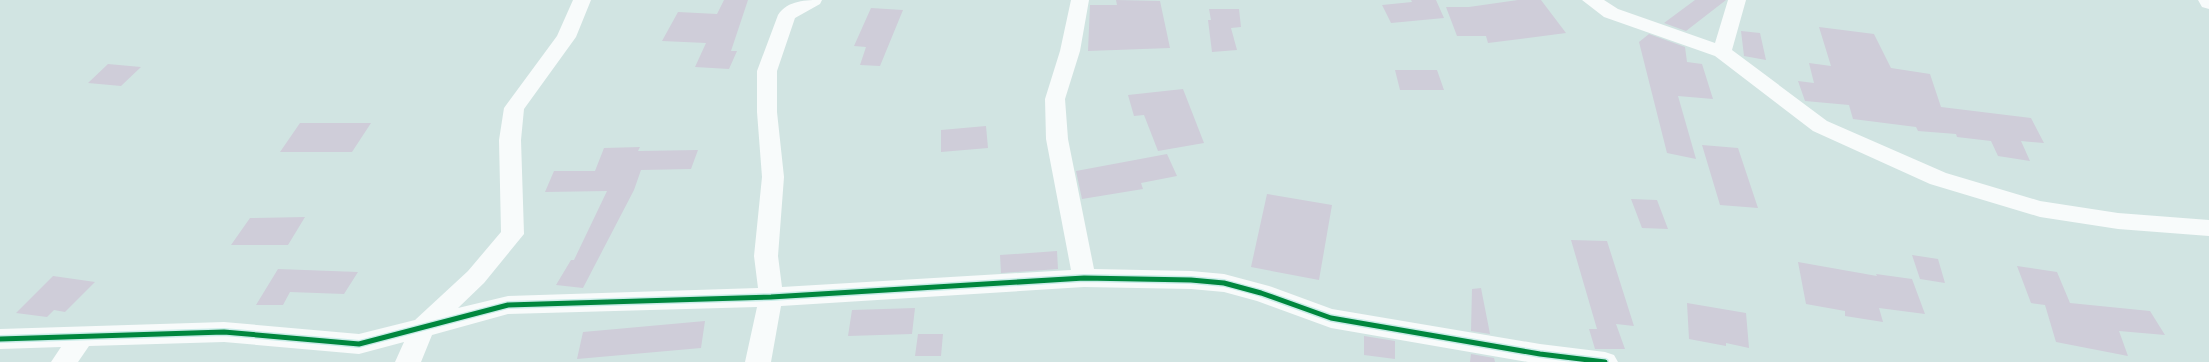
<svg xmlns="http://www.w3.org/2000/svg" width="2209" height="362" font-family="'PT Sans Narrow',sans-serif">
<rect width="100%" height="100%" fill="#d1e4e2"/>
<path fill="#cfcdd9" d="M 724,0 L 748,0 L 731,51 L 737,51 L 729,69 L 695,67 L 706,43 L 662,41 L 678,12 L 717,14 Z
M 1116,0 L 1160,1 L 1170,48 L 1088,51 L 1090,5 L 1117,5 Z
M 1411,0 L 1436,0 L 1444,18 L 1391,23 L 1382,5 L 1412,2 Z
M 1518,0 L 1541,0 L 1566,33 L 1488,43 L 1486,36 L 1457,36 L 1446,7 L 1469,7 Z
M 1695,0 L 1726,0 L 1686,31 L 1664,23 Z
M 871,8 L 903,10 L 880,66 L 860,65 L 866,47 L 854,46 Z
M 1209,9 L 1239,9 L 1241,27 L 1231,28 L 1237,50 L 1212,52 L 1208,20 L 1211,20 Z
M 1819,27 L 1874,34 L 1891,68 L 1930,74 L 1941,107 L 2031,118 L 2044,143 L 2021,141 L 2030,161 L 1998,156 L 1991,141 L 1957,137 L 1956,134 L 1918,131 L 1916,127 L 1853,119 L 1849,105 L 1805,101 L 1798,81 L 1814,83 L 1809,63 L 1831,66 Z
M 1741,31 L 1760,33 L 1766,60 L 1744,56 Z
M 1649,34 L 1685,47 L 1687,62 L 1702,64 L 1713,99 L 1678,96 L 1696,159 L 1667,153 L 1639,42 Z
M 108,64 L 141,67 L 121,86 L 88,83 Z
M 1395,70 L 1437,70 L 1444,90 L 1400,90 Z
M 1183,89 L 1204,143 L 1158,151 L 1144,115 L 1134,116 L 1128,95 Z
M 300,123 L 371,123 L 352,152 L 280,152 Z
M 986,126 L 988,148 L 941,152 L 941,130 Z
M 1702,145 L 1738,148 L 1758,208 L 1720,205 Z
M 640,147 L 638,151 L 698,150 L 691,169 L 641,170 L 634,190 L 583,288 L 556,285 L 571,260 L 574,260 L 607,191 L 545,192 L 554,171 L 595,171 L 604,148 Z
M 1167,154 L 1177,176 L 1141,183 L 1143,189 L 1082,199 L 1076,171 Z
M 1267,194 L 1332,205 L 1319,280 L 1251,267 Z
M 1631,199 L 1657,200 L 1668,229 L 1642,228 Z
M 305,217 L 288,245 L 231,245 L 250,218 Z
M 1571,240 L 1607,241 L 1634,326 L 1616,324 L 1625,349 L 1595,349 L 1589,329 L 1597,329 Z
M 1057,251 L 1058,269 L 1001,273 L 1000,255 Z
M 1912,255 L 1938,259 L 1945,283 L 1920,279 Z
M 1798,262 L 1877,276 L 1876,274 L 1912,279 L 1925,314 L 1879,308 L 1883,322 L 1845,316 L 1845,311 L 1806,304 Z
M 2017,266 L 2057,272 L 2070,303 L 2150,311 L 2165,335 L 2119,331 L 2128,356 L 2056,342 L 2045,305 L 2031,303 Z
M 278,269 L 358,272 L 344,294 L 290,292 L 283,305 L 256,305 Z
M 53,276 L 95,282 L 65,312 L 54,310 L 47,317 L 16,313 Z
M 1481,288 L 1490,334 L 1471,331 L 1472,289 Z
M 1687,303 L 1746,313 L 1749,348 L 1726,343 L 1726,346 L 1689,339 Z
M 915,308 L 912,334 L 848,336 L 852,310 Z
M 705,321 L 701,348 L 577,359 L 583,332 Z
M 918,334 L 943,334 L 941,356 L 915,356 Z
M 1364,336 L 1395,341 L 1395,359 L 1364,355 Z
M 1471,354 L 1494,358 L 1495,362 L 1470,362 Z"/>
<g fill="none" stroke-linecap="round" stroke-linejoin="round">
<path fill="#f8fbfb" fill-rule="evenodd" d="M 573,0 L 591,0 L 576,37 L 524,109 L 521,140 L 524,234 L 484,283 L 458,308 L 508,296 L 758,288 L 754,256 L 762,177 L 757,112 L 757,71 L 778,15 C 788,0 806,0 822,0 L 820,4 L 795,18 L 777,71 L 777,112 L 784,177 L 778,256 L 782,287 L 1071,270 L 1046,139 L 1045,99 L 1060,51 L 1071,0 L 1089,0 L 1080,51 L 1065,99 L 1068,139 L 1094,269 L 1191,271 L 1224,274 L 1269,286 L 1332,309 L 1540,344 L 1605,352 L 1614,355 L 1618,362 L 1528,362 L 1331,328 L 1257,301 L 1224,292 L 1191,289 L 1084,287 L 781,306 L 771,362 L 745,362 L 757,307 L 508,314 L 432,335 L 421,362 L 395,362 L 404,342 L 359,354 L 224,342 L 89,346 L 78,362 L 51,362 L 61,347 L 0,349 L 0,329 L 224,322 L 359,334 L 415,320 L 468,271 L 501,232 L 499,140 L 504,108 L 557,36 Z
M 1582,0 L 1604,0 L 1618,9 L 1715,43 L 1728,0 L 1746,0 L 1732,50 L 1827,121 L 1946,173 L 2040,201 L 2118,213 L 2209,220 L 2209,236 L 2118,229 L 2040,217 L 1930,184 L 1813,131 L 1715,56 L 1604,17 Z
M 2198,0 L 2209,0 L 2209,9 L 2202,7 Z"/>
<defs>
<path id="cycleway" d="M 0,339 L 224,332 L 359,344 L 508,305 L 771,297 L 1084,278 L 1191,280 L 1224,283 L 1261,293 L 1331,318 L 1540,354 L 1605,362"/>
</defs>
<use href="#cycleway" stroke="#c9ece8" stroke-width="8"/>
<use href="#cycleway" stroke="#00873e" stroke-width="5"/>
</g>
</svg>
